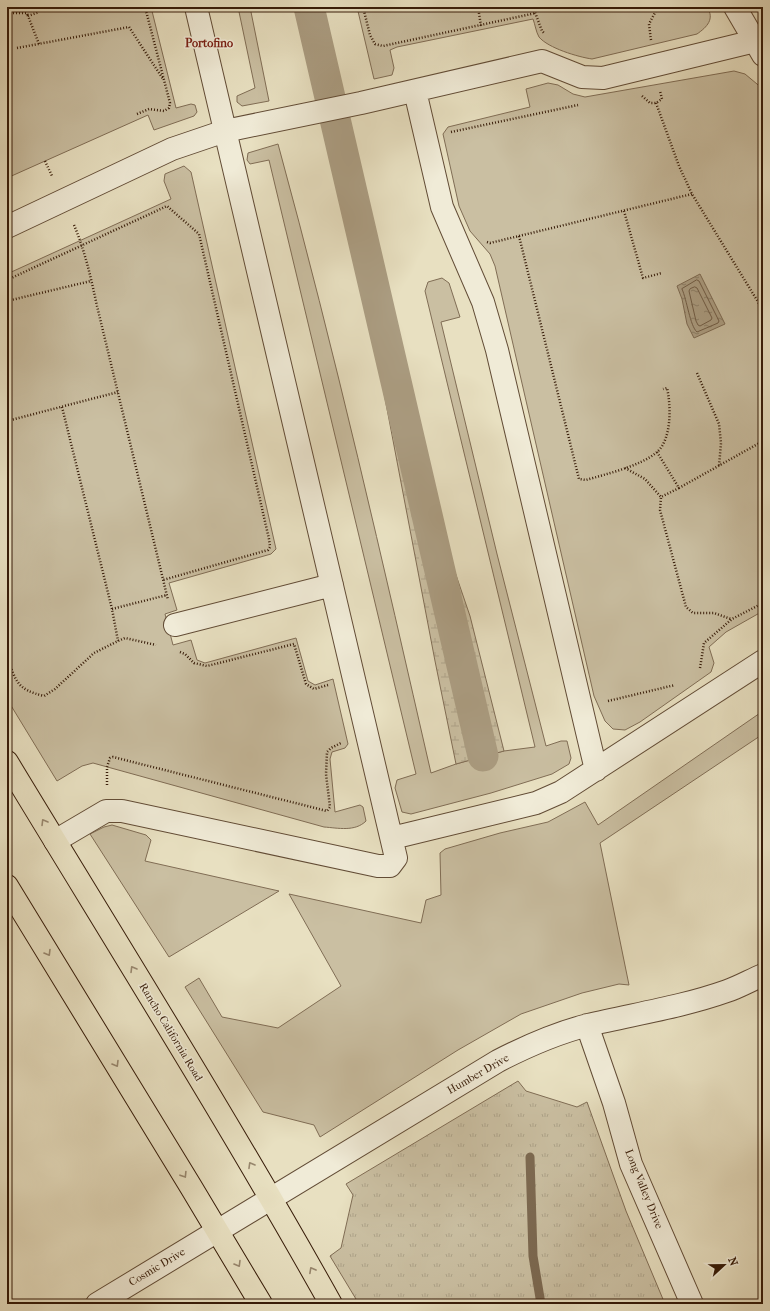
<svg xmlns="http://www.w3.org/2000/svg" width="770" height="1311" font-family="'IM FELL French Canon',serif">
<defs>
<pattern id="wetland-marsh" width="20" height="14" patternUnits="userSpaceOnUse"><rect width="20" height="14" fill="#cabfa2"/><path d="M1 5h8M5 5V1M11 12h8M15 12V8" fill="none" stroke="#aea48a"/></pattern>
<pattern id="park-tufts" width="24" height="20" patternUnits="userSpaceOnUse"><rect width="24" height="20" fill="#cabfa2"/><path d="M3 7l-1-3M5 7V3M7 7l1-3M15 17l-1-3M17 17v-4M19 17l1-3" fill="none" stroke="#aea48a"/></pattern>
<pattern id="water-ripples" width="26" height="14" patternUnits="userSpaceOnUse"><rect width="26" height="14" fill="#ab9d82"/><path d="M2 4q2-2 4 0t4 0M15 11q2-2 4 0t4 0" fill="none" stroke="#8c7f68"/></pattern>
</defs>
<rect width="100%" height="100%" fill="#e8e0c1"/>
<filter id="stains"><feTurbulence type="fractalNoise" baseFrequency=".005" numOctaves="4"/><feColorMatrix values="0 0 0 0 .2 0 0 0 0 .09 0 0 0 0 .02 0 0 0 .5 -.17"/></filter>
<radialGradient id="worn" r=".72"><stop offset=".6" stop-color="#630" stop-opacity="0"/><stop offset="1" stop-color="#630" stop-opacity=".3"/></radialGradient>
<path fill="#cabfa2" stroke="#806d55" d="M 7,7 L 151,7 L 176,108 L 191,104 L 195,105 L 197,112 L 194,116 L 154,130 L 148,115 L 7,178 Z
M 238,7 L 250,7 L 269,101 L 242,106 L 237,102 L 237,96 L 255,88 Z
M 357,7 L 707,7 C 715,19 707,27 697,34 L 592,59 C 578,57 548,48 539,37 C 536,32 535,24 533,19 L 397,47 L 390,50 L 394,68 L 392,75 L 374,79 Z
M 734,71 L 745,74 L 763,89 L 763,611 L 726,632 L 709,647 L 714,663 L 711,672 L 640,722 L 625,730 L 613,729 L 605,721 L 594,696 L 495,266 L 490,254 L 470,231 L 459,206 L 443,134 L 448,127 L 530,107 L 526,89 L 548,83 L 558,85 L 573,94 L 585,97 Z
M 278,144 C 335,352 383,563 431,773 L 456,764 L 483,756 L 504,751 L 535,747 L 425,291 L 428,282 L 442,278 L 449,283 L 460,317 L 441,322 L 497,554 L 546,746 L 561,741 L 567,741 L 571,758 L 569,764 L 552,774 L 491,793 L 411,814 L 402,812 L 395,788 L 397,780 L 416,774 L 269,160 L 250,164 L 247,160 L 248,153 Z
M 184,166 L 191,172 L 276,549 L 271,554 L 169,583 L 177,610 L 165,614 L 173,645 L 191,640 L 197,660 L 205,663 L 296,638 L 308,681 L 315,685 L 333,679 L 348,744 L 345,748 L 332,752 L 330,759 L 335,812 L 360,805 L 363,807 L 366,821 C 355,832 338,828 324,827 L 93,763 L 82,766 L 57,781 L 7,699 L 7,274 L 171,199 L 164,181 L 165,174 Z
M 763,711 L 763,734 L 600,843 L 629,985 L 619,984 L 582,993 L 521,1014 L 458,1050 L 320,1137 L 314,1125 L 263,1112 L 185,987 L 199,978 L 222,1017 L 278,1028 L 341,986 L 289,894 L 421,923 L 426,900 L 441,895 L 440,853 L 445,849 L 500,833 L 548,822 L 585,802 L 598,825 Z
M 112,825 L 146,835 L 151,840 L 145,861 L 279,891 L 169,957 L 90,834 L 104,827 Z"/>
<path fill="url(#wetland-marsh)" stroke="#806d55" d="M 298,7 L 317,7 L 364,207 L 383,298 L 426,487 L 470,616 L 504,751 L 456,764 L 435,661 L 376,351 L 330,142 Z"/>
<path fill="url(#park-tufts)" stroke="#806d55" d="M 518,1081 L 526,1091 L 577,1107 L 587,1102 L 626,1211 L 665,1304 L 359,1304 L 330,1256 L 341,1248 L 353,1195 L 346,1184 Z"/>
<path fill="url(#water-ripples)" stroke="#7c6951" d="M 700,274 L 725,324 L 694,338 L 687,324 L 682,299 L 677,286 Z"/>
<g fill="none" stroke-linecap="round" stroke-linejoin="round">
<path stroke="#705c45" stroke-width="1" d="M 697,280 L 699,281 L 719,321 L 718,323 L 697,332 C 690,326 687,300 682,289 Z
M 695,287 L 697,288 L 712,318 L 711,320 L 700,326 L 698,325 L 696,321 L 689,291 L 690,289 Z"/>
<path stroke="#7c6951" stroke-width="9" d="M 530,1157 L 533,1256 L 541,1304"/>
<path stroke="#ab9d82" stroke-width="31" d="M 309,7 L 483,756"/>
<defs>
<path id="minor" d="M 735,7 L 763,55
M 415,91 L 442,207 L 483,302 L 497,350 L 596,770
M 7,227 L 172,149 L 225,131 L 361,103 L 542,61 L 582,77 L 603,78 L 755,41
M 175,625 L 332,585
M 392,838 L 536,803 L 561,792 L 763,661
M 55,841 L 106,811 L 122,811 L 378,866 L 390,866 L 396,858 L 196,7
M 587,1025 L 614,1103 L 631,1164 L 692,1304
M 97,1304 L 498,1061 C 527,1046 557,1033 588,1025 C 634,1014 682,1007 727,991 C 739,987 751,980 763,975"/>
<path id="major" d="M 7,762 C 116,942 228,1120 331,1304
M 7,886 L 191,1187 L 261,1304"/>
</defs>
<use href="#minor" stroke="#624c36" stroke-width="24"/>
<use href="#major" stroke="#361b08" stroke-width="24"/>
<path stroke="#361b08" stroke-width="2.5" stroke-dasharray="1 2" stroke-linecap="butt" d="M 363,7 L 370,35 L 375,44 L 383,46 L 536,13
M 478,7 L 481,26
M 533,7 L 542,31 L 545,34
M 7,13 L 27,13 L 28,16
M 651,40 L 649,24 L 658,7
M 39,44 L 28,16 L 39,12
M 17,48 L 129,27 L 163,79
M 642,96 L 650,103 L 656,103 L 662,99 L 660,91
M 656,103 L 679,166 L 692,194 L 763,310
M 137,114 L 149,109 L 164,111 L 169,108 L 170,103 L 145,7
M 451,132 L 578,105
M 45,161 L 52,176
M 624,211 L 643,278 L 662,273
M 74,225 C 85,251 91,278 97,306 L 168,600
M 519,236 L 579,479 L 586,480 C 606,474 641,466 657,452 C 672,439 671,405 667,388 L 663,389
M 487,242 L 490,243 L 519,236 L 692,194
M 7,280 L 167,206 L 199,234 L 269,539 L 270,547 L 268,550 L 163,580
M 7,301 L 91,281
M 697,373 L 719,424 L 721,443 L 719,466
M 62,407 L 112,609 L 118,641
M 7,421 L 118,392
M 657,452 L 679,488 L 763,441
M 625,468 L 645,479 L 661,497
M 679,488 L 661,497 L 660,510 L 686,607 L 693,613 L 714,613 L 731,619
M 112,609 L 167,595
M 180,652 L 185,654 L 194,663 L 207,666 L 294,644 L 306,684 L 314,689 L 328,685
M 7,658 C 17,682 16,689 44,696 L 55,689 L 94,653 L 118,641 L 125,638 L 156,645
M 700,668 L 704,643 L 732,619 L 763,603
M 608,701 L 675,685
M 107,785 L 107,767 L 110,758 L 113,757 L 327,811 L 330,807 L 326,774 L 327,752 L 331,748 L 341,743"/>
<use href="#minor" stroke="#f0ebd7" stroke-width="22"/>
<use href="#major" stroke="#e8e0c1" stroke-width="22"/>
</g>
<defs><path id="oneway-chevron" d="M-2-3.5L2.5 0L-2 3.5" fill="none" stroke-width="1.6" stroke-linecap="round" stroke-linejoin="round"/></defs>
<g stroke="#98876e">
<use href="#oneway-chevron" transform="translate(44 822) rotate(-121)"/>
<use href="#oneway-chevron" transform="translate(48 953) rotate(59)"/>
<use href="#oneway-chevron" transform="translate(133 969) rotate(-121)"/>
<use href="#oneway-chevron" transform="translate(116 1064) rotate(59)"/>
<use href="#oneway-chevron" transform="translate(251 1165) rotate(-120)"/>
<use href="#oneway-chevron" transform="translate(184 1175) rotate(58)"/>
<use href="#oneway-chevron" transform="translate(238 1264) rotate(59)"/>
<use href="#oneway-chevron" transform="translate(312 1270) rotate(-119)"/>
</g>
<g text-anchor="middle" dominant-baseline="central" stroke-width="3" stroke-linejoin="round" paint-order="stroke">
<g font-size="11" fill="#361b08" stroke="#f0ebd7">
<text transform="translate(171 1032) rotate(59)">Rancho California Road</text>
<text transform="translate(478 1074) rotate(-30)">Humber Drive</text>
<text transform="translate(644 1189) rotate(68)">Long Valley Drive</text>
<text transform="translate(157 1267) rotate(-31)">Cosmic Drive</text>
</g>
<g font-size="12" font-weight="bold" fill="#7a1f14" stroke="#f0ebd7">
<text x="209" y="43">Portofino</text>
</g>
</g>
<rect width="770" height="1311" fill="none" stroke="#e8e0c1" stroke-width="24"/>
<rect x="8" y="8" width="754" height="1295" fill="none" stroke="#361b08" stroke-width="2"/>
<rect x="12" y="12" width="746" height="1287" fill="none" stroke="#361b08"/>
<g transform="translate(724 1265) rotate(68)" stroke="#f0ebd7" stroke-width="3" paint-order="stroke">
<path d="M0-3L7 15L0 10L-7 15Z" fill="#361b08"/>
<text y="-6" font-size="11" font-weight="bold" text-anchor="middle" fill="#361b08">N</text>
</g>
<rect width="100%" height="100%" filter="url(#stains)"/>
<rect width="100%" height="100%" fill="url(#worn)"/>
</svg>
